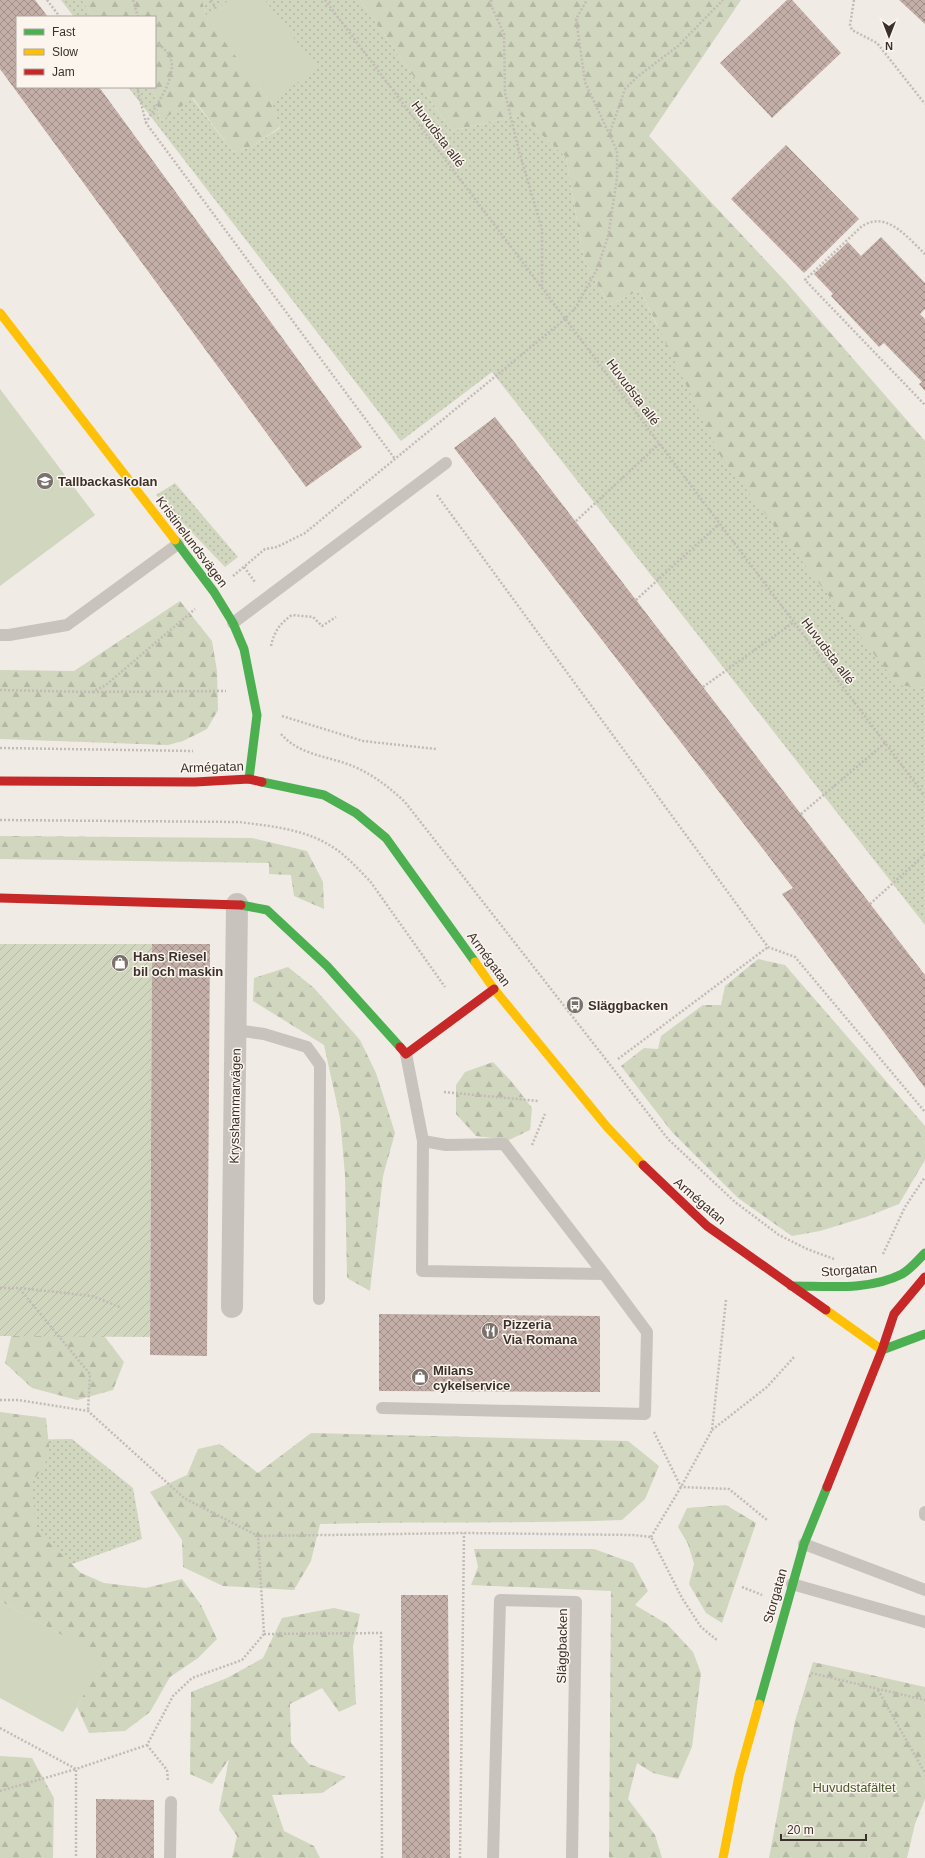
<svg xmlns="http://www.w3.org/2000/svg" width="925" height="1858" font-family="Arial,sans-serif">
<defs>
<pattern id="grass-dots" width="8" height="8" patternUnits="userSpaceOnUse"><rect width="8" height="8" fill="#d1d6bf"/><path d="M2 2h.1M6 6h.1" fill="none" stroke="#b4b8a4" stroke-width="1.8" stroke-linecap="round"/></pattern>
<pattern id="forest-firs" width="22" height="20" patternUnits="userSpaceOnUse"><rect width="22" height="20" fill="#d1d6bf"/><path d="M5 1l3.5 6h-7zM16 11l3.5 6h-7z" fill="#b4b8a4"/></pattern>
<pattern id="garden-furrows" width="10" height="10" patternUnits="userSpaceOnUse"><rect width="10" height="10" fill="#d1d6bf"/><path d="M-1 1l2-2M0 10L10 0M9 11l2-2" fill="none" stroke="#b4b8a4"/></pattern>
<pattern id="building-cross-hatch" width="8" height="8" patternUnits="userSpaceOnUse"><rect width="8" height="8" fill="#c3afa7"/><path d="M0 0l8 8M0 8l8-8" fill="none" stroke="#a08f88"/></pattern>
</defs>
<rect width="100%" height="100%" fill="#f0ebe5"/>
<path fill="url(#grass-dots)" d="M 61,0 L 82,0 L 94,17 L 74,17 Z
M 202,0 L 360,0 L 452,131 L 520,115 L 566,157 L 584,260 L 609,305 L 640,290 L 656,324 L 898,684 L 925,688 L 925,925 L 492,372 L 401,441 L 128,87 L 152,87 L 161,121 L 192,98 L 233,152 L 253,146 L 280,128 L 271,102 L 206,17 Z
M 175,483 L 238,557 L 225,567 L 156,495 Z
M 72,1439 L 133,1488 L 142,1539 L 61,1568 L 9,1526 L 2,1440 Z"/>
<path fill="url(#forest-firs)" d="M 82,0 L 202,0 L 206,17 L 271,102 L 280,127 L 253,146 L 233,152 L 193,98 L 161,121 L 152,87 L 155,87 L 155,17 L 94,17 Z
M 360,0 L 741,0 L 649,136 L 786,282 L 925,441 L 925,688 L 898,685 L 721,457 L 640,290 L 609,305 L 584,260 L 566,157 L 520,115 L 452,131 Z
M 180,601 L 212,641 L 217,671 L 218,710 L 207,729 L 183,741 L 168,745 L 0,739 L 0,670 L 74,671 Z
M 0,836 L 252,838 L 307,851 L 323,882 L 324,909 L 294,896 L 291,875 L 269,874 L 269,863 L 0,859 Z
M 758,959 L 785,965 L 925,1126 L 925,1160 L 899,1204 L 866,1217 L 820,1231 L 792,1236 L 738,1198 L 672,1132 L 621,1066 L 644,1048 L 658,1049 L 661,1036 L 703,1005 L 721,1005 L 725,986 Z
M 288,967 L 314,988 L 360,1040 L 376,1073 L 395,1133 L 383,1176 L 370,1291 L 347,1278 L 345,1175 L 340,1118 L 324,1045 L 253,1001 L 254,978 Z
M 493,1062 L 512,1082 L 532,1108 L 530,1130 L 509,1140 L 476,1136 L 456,1114 L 456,1085 L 465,1072 Z
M 90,1317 L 124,1362 L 113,1390 L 77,1400 L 32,1388 L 5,1363 L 14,1324 Z
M 0,1412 L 46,1418 L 50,1455 L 31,1485 L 37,1531 L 81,1573 L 104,1583 L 146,1588 L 182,1579 L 201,1605 L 217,1639 L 198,1658 L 170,1677 L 150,1712 L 125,1731 L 89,1733 L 77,1707 L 103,1658 L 0,1601 Z
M 311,1433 L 628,1441 L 659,1466 L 645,1499 L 622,1520 C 521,1524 421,1521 320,1524 L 311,1561 L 294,1590 L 223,1586 L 183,1567 L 182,1540 L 150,1492 L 187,1475 L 198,1449 L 220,1444 L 258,1473 Z
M 726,1505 L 756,1523 L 722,1623 L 706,1613 L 689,1584 L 694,1564 L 688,1544 L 678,1527 L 687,1508 Z
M 474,1549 L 594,1549 L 633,1563 L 648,1591 L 635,1605 L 667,1624 L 693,1652 L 701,1673 L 692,1747 L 678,1779 L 653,1773 L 637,1763 L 628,1799 L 655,1835 L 662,1858 L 609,1858 L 611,1591 L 471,1585 L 478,1567 Z
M 334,1608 L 360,1614 L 353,1646 L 356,1704 L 339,1712 L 322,1688 L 290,1704 L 291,1743 L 309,1764 L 346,1777 L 322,1793 L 272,1795 L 284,1831 L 314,1846 L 320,1858 L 232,1858 L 237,1836 L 219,1810 L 229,1759 L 212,1784 L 190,1774 L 191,1692 L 227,1678 L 263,1658 L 282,1618 Z
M 813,1662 L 925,1687 L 925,1799 L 915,1824 L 907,1858 L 769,1858 L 795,1721 Z
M 0,1756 L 32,1758 L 54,1798 L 53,1858 L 0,1858 Z"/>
<path fill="url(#garden-furrows)" d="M 0,944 L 152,944 L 150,1337 L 0,1336 Z"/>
<path fill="#d1d6bf" d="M 229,0 L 265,0 L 317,68 L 271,102 L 206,17 Z
M 0,389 L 95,515 L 0,586 Z
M 0,1601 L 104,1658 L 63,1732 L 0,1698 Z"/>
<path fill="url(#building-cross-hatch)" d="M 0,0 L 35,0 L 48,17 L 17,17 L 17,87 L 99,87 L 362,447 L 306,487 L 0,69 Z
M 787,0 L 792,0 L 841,53 L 772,118 L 720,63 Z
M 899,0 L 925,0 L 925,24 Z
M 786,145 L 859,219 L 804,273 L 731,199 Z
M 881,237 L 925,283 L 925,309 L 920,314 L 925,319 L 925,391 L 919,384 L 922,382 L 884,343 L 879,347 L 831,296 L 833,294 L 814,274 L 848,242 L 861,256 Z
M 495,417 L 925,975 L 925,1088 L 782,894 L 793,888 L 454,448 Z
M 152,944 L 210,944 L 207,1356 L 150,1355 Z
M 379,1314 L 600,1316 L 600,1392 L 379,1391 Z
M 401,1595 L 448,1595 L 450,1858 L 402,1858 Z
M 96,1799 L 154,1800 L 154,1858 L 96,1858 Z"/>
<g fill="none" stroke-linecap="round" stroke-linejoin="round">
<path stroke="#c2bbb6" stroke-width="2.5" stroke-dasharray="2 2" stroke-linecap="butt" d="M 47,0 L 60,17
M 133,0 L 138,17
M 211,0 L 216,9
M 325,0 L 925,796
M 491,0 L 491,5 L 504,34 L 505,93 L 519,151 L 542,229 L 542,289
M 854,0 L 850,25 L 852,30 L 877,43 L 925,104
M 137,87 L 146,123 L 395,459
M 146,123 C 156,104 185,69 165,50 C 162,47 159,44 155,43
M 609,135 L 625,89 L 637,77 L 678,46 L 723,0
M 925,254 C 908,238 886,209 861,227 L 805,280 L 925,405
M 437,495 L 768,947 L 795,957 L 925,1112
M 576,521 L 659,444
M 244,567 L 255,582
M 233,576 L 265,549 L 277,547 L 305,533 L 565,319 L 576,307 L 597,269 L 608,237 L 617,178 L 617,151 L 585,82 L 576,19 L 587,0
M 636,600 L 719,524
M 271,646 C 274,632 280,623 292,615 L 313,617 L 322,626 L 336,617
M 703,687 L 794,622
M 0,690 L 92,692 L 106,685 L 195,609
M 93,692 L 226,691
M 282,716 L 363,741 L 436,749
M 281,734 C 300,756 330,756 355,767 C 375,776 390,788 405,802 L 668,1139 L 735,1202 L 779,1235 L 807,1249 L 834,1259
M 0,748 L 193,751
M 801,814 L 885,743
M 0,820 L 239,822 C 270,826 304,829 331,846 C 346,855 358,869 370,881 L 445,987
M 870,904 L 925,854
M 618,1059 L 768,947
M 444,1092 L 538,1101
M 532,1145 L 545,1114
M 883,1254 L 905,1207 L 925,1177
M 0,1288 L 19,1288 L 90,1374 L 88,1411
M 20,1288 L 92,1296 L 120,1307
M 0,1400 L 18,1400 L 88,1411 L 184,1498 L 258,1536 L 464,1533 L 633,1535 L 651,1537 L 682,1598 L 701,1627 L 718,1641
M 712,1430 L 767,1387 L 794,1357
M 654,1432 L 681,1487 L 729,1489 L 767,1520
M 651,1537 L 681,1487 L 712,1430 L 726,1300
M 742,1587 L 762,1595
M 264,1634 L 381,1633 L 382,1858
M 811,1673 L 925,1700
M 878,1690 L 925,1773
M 0,1728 L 76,1769 L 147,1745 L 173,1696 L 192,1678 L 242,1660 L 264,1634 L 258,1536
M 147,1745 L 167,1770 L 168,1781
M 0,1791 L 76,1769 L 76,1858
M 460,1858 L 464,1533"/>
<path stroke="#c9c3be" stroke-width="12" d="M 233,623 L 446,463
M 0,635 L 9,635 L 67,625 L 178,544
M 236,1030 L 264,1034 L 307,1047 L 320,1065 L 319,1299
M 406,1054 L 423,1141 L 422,1271 L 604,1274
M 382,1408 L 645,1414 L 647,1332 L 604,1274 L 504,1144 L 446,1145 L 423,1141
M 925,1512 L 925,1515
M 804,1544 L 925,1590
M 792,1584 L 925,1622
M 170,1858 L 171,1802
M 493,1858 L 500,1600 L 576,1602 L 572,1858"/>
<path stroke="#c9c3be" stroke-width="22" d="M 232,1307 L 237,904"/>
<path stroke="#4caf50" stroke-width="9" d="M 175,540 L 214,592 L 233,623 L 244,649 L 257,715 L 249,779
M 262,782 L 324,795 L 356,813 L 386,838 L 475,962
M 241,905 L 267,910 L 327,966 L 400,1047
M 791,1286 C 827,1286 869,1291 902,1274 C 911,1269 918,1260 925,1253
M 882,1350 L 925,1334
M 759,1704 L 804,1544 L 827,1487"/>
<path stroke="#ffc107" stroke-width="9" d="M 0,313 L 175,540
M 475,962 L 494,989 L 607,1127 L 643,1165
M 826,1310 L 882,1350
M 723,1858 L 739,1776 L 759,1704"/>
<path stroke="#c62828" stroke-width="9" d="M 0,781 L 195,782 L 249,779 L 262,782
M 0,898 L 241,905
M 400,1047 L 406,1054 L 494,989
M 643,1165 L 707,1226 L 826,1310
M 827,1487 L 882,1350 L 894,1314 L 925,1277"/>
</g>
<defs>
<symbol id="school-disc" viewBox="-11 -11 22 22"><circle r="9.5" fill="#7a716c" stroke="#fbf5ee"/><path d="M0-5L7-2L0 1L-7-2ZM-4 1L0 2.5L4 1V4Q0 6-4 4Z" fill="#fff"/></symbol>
<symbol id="shop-disc" viewBox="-11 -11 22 22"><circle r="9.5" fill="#7a716c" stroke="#fbf5ee"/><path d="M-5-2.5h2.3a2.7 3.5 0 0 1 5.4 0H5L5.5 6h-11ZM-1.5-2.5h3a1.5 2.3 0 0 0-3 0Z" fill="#fff"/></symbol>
<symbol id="bus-disc" viewBox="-11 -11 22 22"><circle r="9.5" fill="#7a716c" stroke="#fbf5ee"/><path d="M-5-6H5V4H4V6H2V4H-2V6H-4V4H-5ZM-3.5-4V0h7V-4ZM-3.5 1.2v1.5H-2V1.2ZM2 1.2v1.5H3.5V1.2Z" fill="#fff"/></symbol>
<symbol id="restaurant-disc" viewBox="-11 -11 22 22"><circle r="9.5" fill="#7a716c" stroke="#fbf5ee"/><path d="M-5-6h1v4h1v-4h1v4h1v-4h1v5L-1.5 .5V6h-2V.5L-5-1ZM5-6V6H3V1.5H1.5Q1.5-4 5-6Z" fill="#fff"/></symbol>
</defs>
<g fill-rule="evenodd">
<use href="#school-disc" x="35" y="471" width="20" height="20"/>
<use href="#shop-disc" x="110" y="953" width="20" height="20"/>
<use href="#bus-disc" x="565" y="995" width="20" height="20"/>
<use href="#restaurant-disc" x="480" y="1321" width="20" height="20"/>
<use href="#shop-disc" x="410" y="1367" width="20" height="20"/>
</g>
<g text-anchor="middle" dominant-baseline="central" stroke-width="3" stroke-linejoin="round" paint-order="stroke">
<g font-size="13" fill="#3b302b" stroke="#fbf5ee">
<text transform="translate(438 134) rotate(53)">Huvudsta allé</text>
<text transform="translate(633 392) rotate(53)">Huvudsta allé</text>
<text transform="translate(192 542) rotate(53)">Kristinelundsvägen</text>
<text transform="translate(828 651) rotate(53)">Huvudsta allé</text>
<text transform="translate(212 767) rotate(-2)">Armégatan</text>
<text transform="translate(489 959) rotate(54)">Armégatan</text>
<text transform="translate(235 1106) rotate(-89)">Krysshammarvägen</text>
<text transform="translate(700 1201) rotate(41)">Armégatan</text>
<text transform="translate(849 1270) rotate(-4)">Storgatan</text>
<text transform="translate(775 1596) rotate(-74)">Storgatan</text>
<text transform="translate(562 1646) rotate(-89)">Släggbacken</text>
</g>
<g font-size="13" font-weight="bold" fill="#3b302b" stroke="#fbf5ee" text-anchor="start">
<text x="58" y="481">Tallbackaskolan</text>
<text x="133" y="956">Hans Riesel<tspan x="133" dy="15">bil och maskin</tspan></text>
<text x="588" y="1005">Släggbacken</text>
<text x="503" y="1324">Pizzeria<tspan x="503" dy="15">Via Romana</tspan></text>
<text x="433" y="1370">Milans<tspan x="433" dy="15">cykelservice</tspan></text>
</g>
<g font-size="13" fill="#4a5a2e" stroke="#fbf5ee">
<text x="854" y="1787">Huvudstafältet</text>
</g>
</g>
<rect x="16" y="16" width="140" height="72" fill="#fbf5ee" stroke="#aea6a0"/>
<rect x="24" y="29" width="20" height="6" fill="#4caf50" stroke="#aea6a0"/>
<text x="52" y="36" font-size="12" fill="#3b302b">Fast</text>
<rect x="24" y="49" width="20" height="6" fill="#ffc107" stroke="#aea6a0"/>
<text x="52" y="56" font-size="12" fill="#3b302b">Slow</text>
<rect x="24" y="69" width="20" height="6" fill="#c62828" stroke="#aea6a0"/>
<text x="52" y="76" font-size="12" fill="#3b302b">Jam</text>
<g transform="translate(889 36) rotate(180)" stroke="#fbf5ee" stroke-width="3" paint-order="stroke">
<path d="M0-3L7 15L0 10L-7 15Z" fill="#3b302b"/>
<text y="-6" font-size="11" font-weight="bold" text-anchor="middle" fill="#3b302b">N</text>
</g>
<path d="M781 1834v6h85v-6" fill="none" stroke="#3b302b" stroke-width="2"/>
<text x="787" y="1834" font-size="12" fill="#3b302b" stroke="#fbf5ee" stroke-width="3" paint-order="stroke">20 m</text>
</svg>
